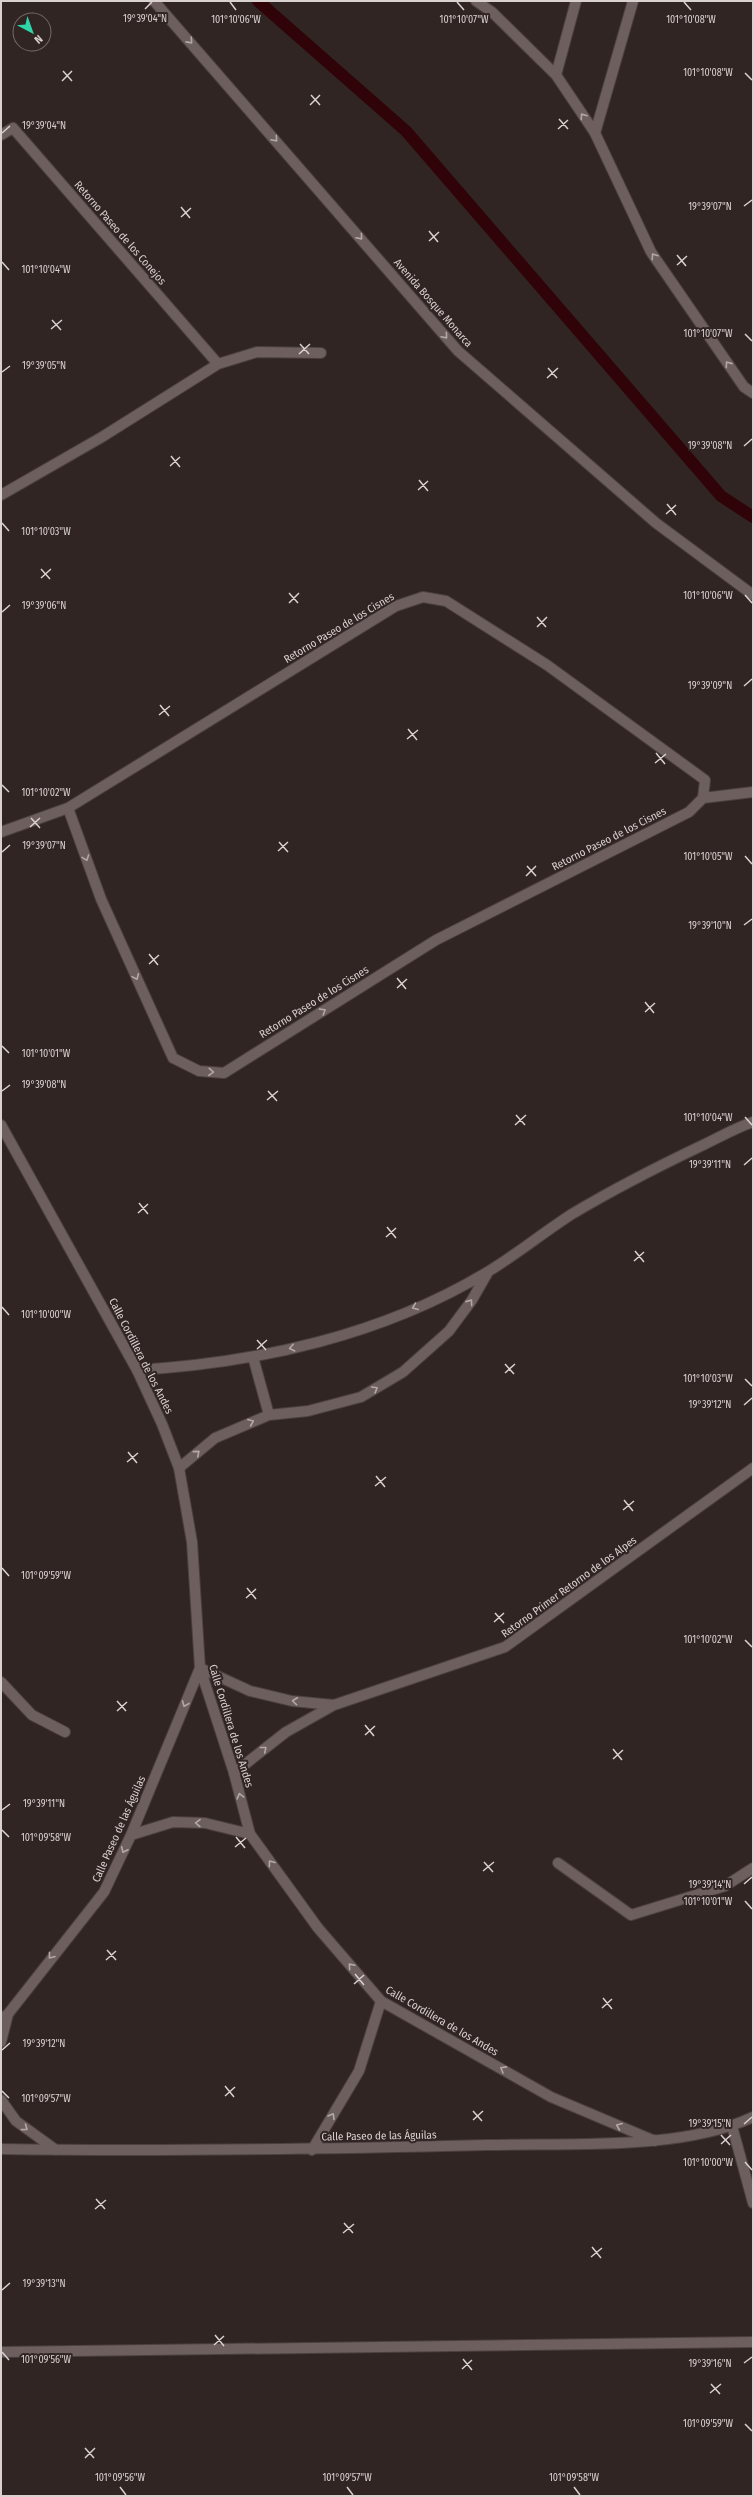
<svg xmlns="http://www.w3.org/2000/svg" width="754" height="2497" font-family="'Fira Sans Condensed',sans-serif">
<rect width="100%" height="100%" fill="#312524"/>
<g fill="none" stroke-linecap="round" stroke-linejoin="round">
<path stroke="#2f0307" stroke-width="12" d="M 258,1 L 406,131 L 721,496 L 753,517"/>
<defs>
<path id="street" d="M 595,133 L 633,1
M 1,135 L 13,128 L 218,364
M 1,495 L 102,437 L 218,364 L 257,352 L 321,353
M 703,798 L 753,792
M 1,832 L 68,808 L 396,606 L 423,597 L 446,601 L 547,665 L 705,780 L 703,798 L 689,812 L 436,940 L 224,1073 L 199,1071 L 173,1058 L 101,899 L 68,808
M 253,1357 L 269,1415
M 137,1370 C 258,1363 384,1335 489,1271 C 517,1254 544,1232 572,1214 C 614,1189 657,1167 701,1146 C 718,1138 735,1128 753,1122
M 179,1468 L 215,1438 L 269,1415 L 308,1411 L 361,1397 L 403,1372 L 449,1331 L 472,1300 L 488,1272
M 200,1668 L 250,1691 L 292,1701 L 334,1705
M 1,1682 L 32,1715 L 65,1732
M 234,1773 L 286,1732 L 334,1705 L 505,1647 L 753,1468
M 558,1863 L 631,1915 L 725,1886 L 753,1868
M 732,2126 L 753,2203
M 1,2352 L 753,2342"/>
<path id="secondary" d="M 154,1 L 458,351 L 656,523 L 753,595
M 476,1 L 492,12 L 556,75 L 595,133 L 651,252 L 744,387 L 753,393
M 556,75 L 576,1
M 1,1125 L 137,1370 L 162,1424 L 179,1468 L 192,1542 L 200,1668 L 234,1773 L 250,1834 L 318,1928 L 381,2001 L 551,2097 L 655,2141
M 131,1835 L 173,1822 L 205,1823 L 250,1834
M 1,2019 L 8,2014 L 104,1892 L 131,1835 L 200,1668
M 1,2042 L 8,2014
M 1,2100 L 16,2121 L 56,2150
M 1,2149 C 163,2152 325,2149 487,2145 C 568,2143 680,2151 753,2117
M 312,2150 L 359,2071 L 381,2001"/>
</defs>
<use href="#street" stroke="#4b4040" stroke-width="12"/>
<use href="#secondary" stroke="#4b4040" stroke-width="12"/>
<use href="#street" stroke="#6d5f5e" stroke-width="10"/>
<use href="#secondary" stroke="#6d5f5e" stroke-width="10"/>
</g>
<defs><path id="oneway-chevron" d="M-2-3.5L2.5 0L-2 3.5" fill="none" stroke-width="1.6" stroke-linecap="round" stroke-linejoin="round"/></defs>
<g stroke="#b3a8a8">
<use href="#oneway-chevron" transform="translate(190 41) rotate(48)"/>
<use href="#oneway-chevron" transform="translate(583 116) rotate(-124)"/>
<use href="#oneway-chevron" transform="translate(275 139) rotate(49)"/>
<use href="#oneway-chevron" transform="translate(360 237) rotate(49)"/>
<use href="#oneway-chevron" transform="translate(654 256) rotate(-124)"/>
<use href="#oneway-chevron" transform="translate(445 336) rotate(49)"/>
<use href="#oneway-chevron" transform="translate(728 364) rotate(-125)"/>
<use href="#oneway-chevron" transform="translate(86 858) rotate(70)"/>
<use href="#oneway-chevron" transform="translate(136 977) rotate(66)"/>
<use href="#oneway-chevron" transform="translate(323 1011) rotate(-32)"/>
<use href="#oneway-chevron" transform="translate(211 1072) rotate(4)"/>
<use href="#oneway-chevron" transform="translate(470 1302) rotate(-55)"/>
<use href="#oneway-chevron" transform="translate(415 1307) rotate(158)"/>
<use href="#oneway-chevron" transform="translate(292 1348) rotate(167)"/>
<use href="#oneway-chevron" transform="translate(375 1389) rotate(-30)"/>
<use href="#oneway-chevron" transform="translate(251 1422) rotate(-23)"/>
<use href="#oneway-chevron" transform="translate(197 1453) rotate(-40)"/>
<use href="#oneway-chevron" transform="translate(295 1701) rotate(-173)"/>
<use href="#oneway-chevron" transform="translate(185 1704) rotate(112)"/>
<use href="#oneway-chevron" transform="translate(264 1749) rotate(-39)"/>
<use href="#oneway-chevron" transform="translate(240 1796) rotate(-105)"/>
<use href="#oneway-chevron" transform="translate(198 1823) rotate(-179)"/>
<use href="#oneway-chevron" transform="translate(124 1850) rotate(115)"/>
<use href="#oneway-chevron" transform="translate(271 1863) rotate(-126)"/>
<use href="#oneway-chevron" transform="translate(51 1956) rotate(128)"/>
<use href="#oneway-chevron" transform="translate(351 1966) rotate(-131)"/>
<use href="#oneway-chevron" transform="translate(503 2069) rotate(-151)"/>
<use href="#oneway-chevron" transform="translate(332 2116) rotate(-59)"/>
<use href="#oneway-chevron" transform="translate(619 2126) rotate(-157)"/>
<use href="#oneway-chevron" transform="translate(25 2128) rotate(36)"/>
</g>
<path fill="none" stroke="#d9d0d0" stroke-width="1.5" d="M 230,2 L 236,10M 457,2 L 464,10M 684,2 L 691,10M 145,9 L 152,2M 63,71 L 72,81M 745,73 L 752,80M 62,81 L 72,71M 311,95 L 320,105M 310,105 L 320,95M 559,119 L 568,129M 558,129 L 568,120M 2,133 L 10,126M 744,206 L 752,200M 181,207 L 190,218M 181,217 L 191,208M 429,231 L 438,242M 429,241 L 439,232M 677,255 L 686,266M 2,262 L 9,270M 677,265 L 687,256M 52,320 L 61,330M 51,329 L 62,320M 745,334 L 752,341M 300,344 L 309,354M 299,354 L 310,344M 548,368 L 557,378M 2,372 L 10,366M 547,378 L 558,368M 744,446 L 752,439M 171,456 L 180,467M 170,466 L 180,457M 419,480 L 428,491M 418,490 L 428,481M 667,504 L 676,515M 666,514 L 676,505M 2,523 L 9,531M 41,569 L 50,579M 41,578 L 51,569M 289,593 L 298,603M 745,595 L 752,603M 289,603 L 299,593M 2,612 L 10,605M 537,617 L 546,627M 537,627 L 547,617M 744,686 L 752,679M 160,705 L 169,716M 159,715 L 170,706M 408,729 L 417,740M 407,739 L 418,730M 656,753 L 665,764M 655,763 L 666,754M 2,785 L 9,792M 31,818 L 40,828M 30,827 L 40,818M 279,842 L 288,852M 278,851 L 288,842M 2,852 L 10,845M 745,856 L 752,864M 527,866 L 536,876M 526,876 L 536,866M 744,925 L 752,919M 149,954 L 158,965M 149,964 L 159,955M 397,978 L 406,989M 397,988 L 407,979M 645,1002 L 654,1013M 645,1012 L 655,1003M 2,1046 L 9,1053M 2,1091 L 10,1085M 268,1091 L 277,1101M 267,1100 L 278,1091M 516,1115 L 525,1125M 745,1117 L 752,1125M 515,1125 L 526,1115M 744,1165 L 752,1158M 139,1203 L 148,1214M 138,1213 L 148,1204M 387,1227 L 396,1238M 386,1237 L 396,1228M 635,1251 L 644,1262M 634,1261 L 644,1252M 2,1307 L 9,1315M 257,1340 L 266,1350M 257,1349 L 267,1340M 505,1364 L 514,1374M 505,1373 L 515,1364M 745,1379 L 752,1386M 744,1405 L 752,1398M 128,1452 L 137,1463M 127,1462 L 138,1453M 376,1476 L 385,1487M 375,1486 L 386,1477M 624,1500 L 633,1511M 623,1510 L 634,1501M 2,1568 L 9,1576M 247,1588 L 256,1599M 246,1598 L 256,1589M 495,1613 L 504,1623M 494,1622 L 504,1613M 745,1640 L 752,1647M 117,1701 L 126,1711M 117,1711 L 127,1702M 365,1725 L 374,1736M 365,1735 L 375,1726M 613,1749 L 622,1760M 613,1759 L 623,1750M 2,1810 L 10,1804M 2,1830 L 9,1837M 236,1837 L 245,1848M 235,1847 L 246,1838M 484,1862 L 493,1872M 483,1871 L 494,1862M 744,1884 L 752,1877M 745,1901 L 752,1909M 107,1950 L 116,1960M 106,1960 L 116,1951M 355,1974 L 364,1985M 354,1984 L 364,1975M 603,1998 L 612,2009M 602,2008 L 612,1999M 2,2050 L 10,2043M 225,2086 L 234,2097M 2,2091 L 9,2098M 225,2096 L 235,2087M 473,2111 L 482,2121M 473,2120 L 483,2111M 744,2124 L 752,2117M 721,2135 L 730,2145M 721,2144 L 731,2135M 745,2162 L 752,2170M 96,2199 L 105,2209M 95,2209 L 106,2200M 344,2223 L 353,2233M 343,2233 L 354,2224M 592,2247 L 601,2258M 591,2257 L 602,2248M 2,2290 L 10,2283M 215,2335 L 224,2346M 214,2345 L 224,2336M 2,2352 L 9,2360M 463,2359 L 472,2370M 744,2363 L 752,2357M 462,2369 L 472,2360M 711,2384 L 720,2394M 710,2393 L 721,2384M 745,2424 L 752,2431M 85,2448 L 94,2458M 85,2458 L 95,2448M 120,2487 L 126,2495M 347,2487 L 353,2495M 574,2487 L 580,2495"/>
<g text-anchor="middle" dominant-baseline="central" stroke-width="4" stroke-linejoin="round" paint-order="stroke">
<g font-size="11" fill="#d9d0d0" stroke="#312524">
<text transform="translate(120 233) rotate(49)">Retorno Paseo de los Conejos</text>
<text transform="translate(433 303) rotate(49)">Avenida Bosque Monarca</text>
<text transform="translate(339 628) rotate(-31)">Retorno Paseo de los Cisnes</text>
<text transform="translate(609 839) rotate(-27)">Retorno Paseo de los Cisnes</text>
<text transform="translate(314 1002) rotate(-32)">Retorno Paseo de los Cisnes</text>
<text transform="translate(141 1356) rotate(63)">Calle Cordillera de los Andes</text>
<text transform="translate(569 1587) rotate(-36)">Retorno Primer Retorno de los Alpes</text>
<text transform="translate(231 1726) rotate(73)">Calle Cordillera de los Andes</text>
<text transform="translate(119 1829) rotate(-66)">Calle Paseo de las Águilas</text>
<text transform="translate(442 2021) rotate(30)">Calle Cordillera de los Andes</text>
<text transform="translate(379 2136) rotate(-1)">Calle Paseo de las Águilas</text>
</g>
</g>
<g font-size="10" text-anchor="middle" fill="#d9d0d0" stroke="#312524" stroke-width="4" stroke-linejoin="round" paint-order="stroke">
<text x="145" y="22">19°39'04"N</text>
<text x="236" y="23">101°10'06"W</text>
<text x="464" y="23">101°10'07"W</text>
<text x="691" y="23">101°10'08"W</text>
<text x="708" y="76">101°10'08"W</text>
<text x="44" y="129">19°39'04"N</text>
<text x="710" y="210">19°39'07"N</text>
<text x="46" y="273">101°10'04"W</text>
<text x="708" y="337">101°10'07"W</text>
<text x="44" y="369">19°39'05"N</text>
<text x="710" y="449">19°39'08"N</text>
<text x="46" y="535">101°10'03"W</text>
<text x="708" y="599">101°10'06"W</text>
<text x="44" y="609">19°39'06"N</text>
<text x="710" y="689">19°39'09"N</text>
<text x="46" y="796">101°10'02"W</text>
<text x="44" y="849">19°39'07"N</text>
<text x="708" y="860">101°10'05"W</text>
<text x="710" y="929">19°39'10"N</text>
<text x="46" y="1057">101°10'01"W</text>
<text x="44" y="1088">19°39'08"N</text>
<text x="708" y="1121">101°10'04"W</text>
<text x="710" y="1168">19°39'11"N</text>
<text x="46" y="1318">101°10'00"W</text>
<text x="708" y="1382">101°10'03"W</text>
<text x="710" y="1408">19°39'12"N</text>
<text x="46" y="1579">101°09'59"W</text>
<text x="708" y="1643">101°10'02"W</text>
<text x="44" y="1807">19°39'11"N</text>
<text x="46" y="1841">101°09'58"W</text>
<text x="710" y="1888">19°39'14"N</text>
<text x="708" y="1905">101°10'01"W</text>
<text x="44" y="2047">19°39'12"N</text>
<text x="46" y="2102">101°09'57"W</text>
<text x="710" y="2127">19°39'15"N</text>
<text x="708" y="2166">101°10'00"W</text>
<text x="44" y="2287">19°39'13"N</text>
<text x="46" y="2363">101°09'56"W</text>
<text x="710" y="2367">19°39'16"N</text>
<text x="708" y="2427">101°09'59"W</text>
<text x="120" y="2481">101°09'56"W</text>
<text x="347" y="2481">101°09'57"W</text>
<text x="574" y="2481">101°09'58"W</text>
</g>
<rect width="754" height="2497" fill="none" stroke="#d9d0d0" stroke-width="4"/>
<g transform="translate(32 32) rotate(139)"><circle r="19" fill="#312524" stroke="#746969"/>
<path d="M0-3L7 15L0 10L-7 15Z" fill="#30d4a9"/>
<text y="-6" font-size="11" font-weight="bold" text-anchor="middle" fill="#d9d0d0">N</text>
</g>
</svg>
